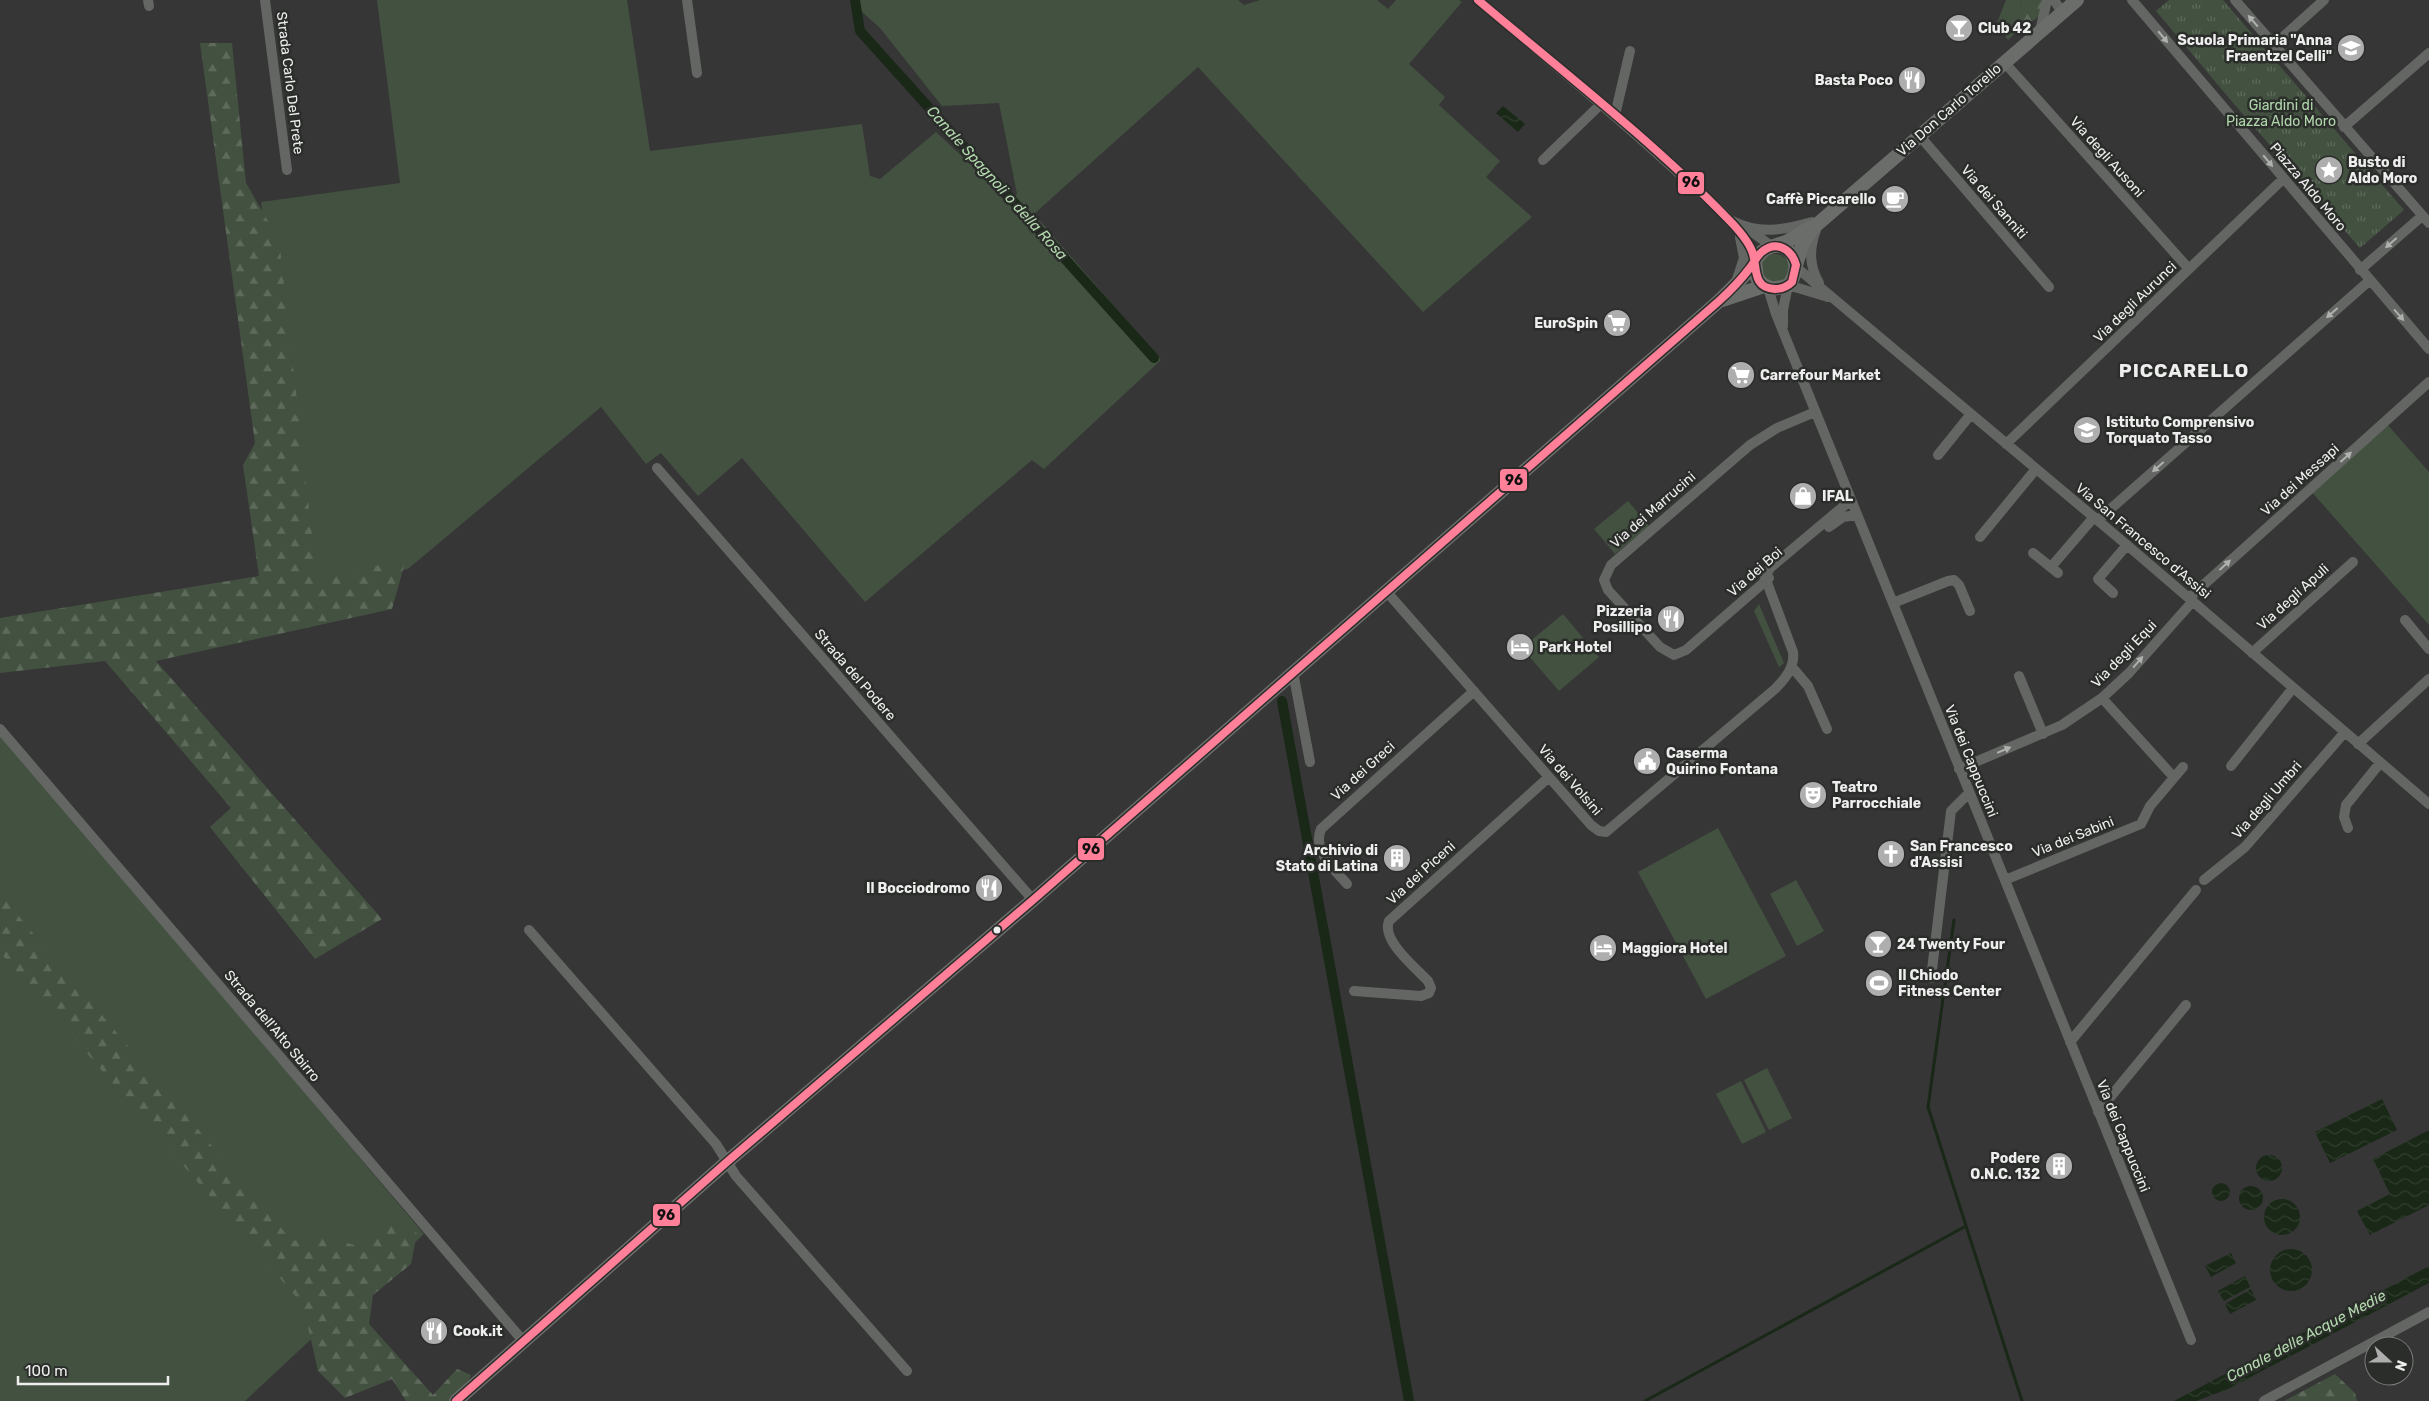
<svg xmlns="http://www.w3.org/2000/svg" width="2429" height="1401" font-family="Rubik,sans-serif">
<defs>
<pattern id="forest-firs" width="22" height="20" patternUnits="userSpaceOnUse" patternTransform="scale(1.25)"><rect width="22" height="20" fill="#435240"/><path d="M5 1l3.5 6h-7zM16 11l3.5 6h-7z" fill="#5e6b5c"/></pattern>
<pattern id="park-tufts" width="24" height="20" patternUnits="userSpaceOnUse" patternTransform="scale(1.25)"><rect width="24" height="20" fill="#435240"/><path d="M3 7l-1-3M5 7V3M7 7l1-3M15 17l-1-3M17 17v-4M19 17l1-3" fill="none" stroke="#5e6b5c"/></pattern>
<pattern id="water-waves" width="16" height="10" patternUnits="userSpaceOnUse" patternTransform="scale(1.25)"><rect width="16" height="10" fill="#192817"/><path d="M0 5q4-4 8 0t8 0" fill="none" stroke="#303d2e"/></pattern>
</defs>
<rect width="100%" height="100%" fill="#363636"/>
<path fill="#435240" d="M 377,0 L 627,0 L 650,151 L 862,124 L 870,176 L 880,179 L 936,132 L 982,175 L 1007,204 L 1017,194 L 999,103 L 942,106 L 880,28 L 861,11 L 859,0 L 1238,0 L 1244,5 L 1260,0 L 1377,0 L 1388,9 L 1396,0 L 1459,0 L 1462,2 L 1409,64 L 1445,97 L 1439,105 L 1500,161 L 1486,177 L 1532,217 L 1423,312 L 1198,67 L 1034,214 L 1161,360 L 1044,469 L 1032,460 L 865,602 L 742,458 L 698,496 L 661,453 L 646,464 L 601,407 L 408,569 L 309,588 L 261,202 L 400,183 Z
M 2006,0 L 2022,0 L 2020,7 L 2025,23 L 2027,22 L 2008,40 L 1996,25 Z
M1761 268a14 14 0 1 1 28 0a14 14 0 1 1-28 0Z
M 2386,423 L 2429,472 L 2429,625 L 2310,490 Z
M 1628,501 L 1649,526 L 1615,554 L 1594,529 Z
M 1759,604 L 1784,663 L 1779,667 L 1754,611 Z
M 1563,614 L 1599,657 L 1559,691 L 1522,648 Z
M 0,732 L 424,1234 L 245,1401 L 0,1401 Z
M 1718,828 L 1786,956 L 1706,999 L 1638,872 Z
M 1796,880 L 1824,931 L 1797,946 L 1770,894 Z
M 1767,1068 L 1792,1118 L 1769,1130 L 1744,1080 Z
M 1741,1081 L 1766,1132 L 1742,1144 L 1716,1094 Z"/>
<path fill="url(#forest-firs)" d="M 2022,0 L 2046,0 C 2042,12 2039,21 2025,23 L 2021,20 L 2020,7 Z
M 200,43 L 232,43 L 246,183 L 279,240 L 317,580 L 406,559 L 392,609 L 156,661 L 382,919 L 315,959 L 210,827 L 231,808 L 105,661 L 0,673 L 0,618 L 259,576 L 243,465 L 255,443 Z
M 0,894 L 292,1241 L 323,1236 L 368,1249 L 387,1221 L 417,1233 L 411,1264 L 373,1295 L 369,1324 L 433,1395 L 457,1369 L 471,1375 L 461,1401 L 406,1401 L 392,1379 L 345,1398 L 318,1371 L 303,1305 L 0,952 Z
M 2335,1374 L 2355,1393 L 2357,1401 L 2284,1401 Z"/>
<path fill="url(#park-tufts)" d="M 2169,0 L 2223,0 L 2404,210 L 2360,248 L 2234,104 L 2156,11 Z"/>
<path fill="url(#water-waves)" d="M 1503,106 L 1525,124 L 1518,132 L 1496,113 Z
M 2382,1099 L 2397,1130 L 2330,1163 L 2315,1132 Z
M 2429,1130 L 2429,1205 L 2370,1235 L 2357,1211 L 2390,1194 L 2373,1159 Z
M2256 1168a13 13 0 1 1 26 0a13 13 0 1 1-26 0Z
M2212 1192a9 9 0 1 1 18 0a9 9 0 1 1-18 0Z
M2239 1198a12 12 0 1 1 24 0a12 12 0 1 1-24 0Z
M2264 1217a18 18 0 1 1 36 0a18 18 0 1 1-36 0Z
M2270 1270a21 21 0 1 1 42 0a21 21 0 1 1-42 0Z
M 2231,1253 L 2236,1263 L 2211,1277 L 2205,1266 Z
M 2429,1266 L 2429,1283 L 2228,1389 L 2196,1401 L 2174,1401 Z
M 2245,1276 L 2250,1287 L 2224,1301 L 2218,1291 Z
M 2251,1289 L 2256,1300 L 2230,1314 L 2225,1304 Z"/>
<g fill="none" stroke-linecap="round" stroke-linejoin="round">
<path stroke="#192817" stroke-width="3" d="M 1954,920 L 1928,1107 L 2022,1401
M 1645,1401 L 1966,1226"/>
<path stroke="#192817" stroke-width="10" d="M 855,0 L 860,31 L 1154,358
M 1282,701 L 1409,1401"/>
<path stroke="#636662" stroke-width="10" d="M 148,0 L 149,6
M 265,0 L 287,170
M 687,0 L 697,73
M 1478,0 C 1547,58 1616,115 1682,176 C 1707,200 1747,227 1755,262
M 2054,0 L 2062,12
M 2132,0 L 2429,349
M 2235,0 L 2429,223
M 2040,31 L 2047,0
M 2274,45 L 2324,0
M 2004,62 L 2189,269
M 1615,115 L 1630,51
M 2344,127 L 2429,53
M 1919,135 L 2049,287
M 1543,160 L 1601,104
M 1732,221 C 1760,235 1783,230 1812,222
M 1749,230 L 1773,247
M 1816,230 C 1809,249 1809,265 1819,283
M 1796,267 L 2127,545 L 2429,804
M 2360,270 L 2422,216
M 1737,279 L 1744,258 L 1740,237
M 1768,288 L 1776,314 L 2191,1340
M 1783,326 L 1783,310 L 1788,285 L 1828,297
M 2006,444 L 2283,179
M 1938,455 L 1971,414
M 657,468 L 1033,900
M 2098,520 L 2369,281
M 1829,527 L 1843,517 L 1857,515
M 1980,537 L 2036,469
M 2033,553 L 2058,573
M 2051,567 L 2094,517
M 1769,578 L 1686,650 L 1674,655 L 1660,647 L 1608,590 L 1604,580 L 1611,565 L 1750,445 L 1777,428 L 1815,412
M 1386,591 L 1591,825 L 1599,831 L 1606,832 L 1775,689 C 1785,679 1795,667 1793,652 L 1765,577 L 1770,568 L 1851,500
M 2113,593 L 2098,579 L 2127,545
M 2189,598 L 2429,382
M 1893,603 L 1948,581 L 1954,580 L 1959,585 L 1970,611
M 2405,620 L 2429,649
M 2252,653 L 2353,562
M 1792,667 L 1808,686 L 1827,729
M 1293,672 L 1310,762
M 2019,676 L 2043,734
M 2102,698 L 2170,773
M 0,729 L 524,1342
M 2358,744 L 2429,679
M 2231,766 L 2293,688
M 1959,769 L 2062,725 L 2102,698 L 2129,673 L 2193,601
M 2348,828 L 2344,817 L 2346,805 L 2380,763
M 2005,880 L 2141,824 L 2150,806 L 2183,767
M 2204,880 L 2245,847 L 2345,732
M 1347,884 C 1334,869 1312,851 1321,829 L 1474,691
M 529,930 L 716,1144 L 736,1176 L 907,1371
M 1931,978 L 1951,811 L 1969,793
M 1354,991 L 1421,996 L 1429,993 L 1431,988 L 1428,981 C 1415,967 1381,940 1389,921 L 1549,777
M 2070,1042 L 2196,890
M 2098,1112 L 2186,1005
M 2264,1401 L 2429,1312"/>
<path stroke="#6b6d6b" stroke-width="14" d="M 1774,246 L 1786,242 L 1811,227
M 1796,265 L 1803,243 L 1813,228 L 2077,0
M 1722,300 L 1764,286
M 456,1401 L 728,1161 L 1033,900 L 1719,301 C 1729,291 1740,281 1749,270 C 1755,262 1758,253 1766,249 C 1790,236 1805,267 1788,285 C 1776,290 1765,290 1757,278 L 1755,262"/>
<defs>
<path id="bus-1" d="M 456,1401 L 728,1161 L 1033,900 L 1719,301 C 1730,291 1740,281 1749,269 C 1754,263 1757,255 1763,251 C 1777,240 1792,250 1796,265 L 1792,282 C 1787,287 1781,289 1775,289 C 1751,288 1758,266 1752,251 C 1747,239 1736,227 1727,218 C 1650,139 1562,71 1478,0"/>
</defs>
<use href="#bus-1" stroke="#2b2d2b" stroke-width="11"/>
<use href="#bus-1" stroke="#ff8098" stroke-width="8"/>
</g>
<defs><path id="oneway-solid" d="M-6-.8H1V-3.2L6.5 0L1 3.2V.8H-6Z" transform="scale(1.25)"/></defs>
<g fill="#afb1ae">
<use href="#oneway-solid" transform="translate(2253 21) rotate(-131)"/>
<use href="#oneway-solid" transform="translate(2163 37) rotate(50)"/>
<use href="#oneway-solid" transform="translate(2268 161) rotate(50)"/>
<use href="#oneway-solid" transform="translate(2391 243) rotate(139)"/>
<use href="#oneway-solid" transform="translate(2332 313) rotate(139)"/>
<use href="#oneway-solid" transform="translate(2399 315) rotate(49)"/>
<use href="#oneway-solid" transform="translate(2346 457) rotate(-42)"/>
<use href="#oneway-solid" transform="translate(2158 467) rotate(139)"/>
<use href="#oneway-solid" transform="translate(2225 565) rotate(-42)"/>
<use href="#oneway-solid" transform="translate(2138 662) rotate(-49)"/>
<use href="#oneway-solid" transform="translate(2004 750) rotate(-23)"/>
</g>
<defs>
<symbol id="bar-disc" viewBox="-11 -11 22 22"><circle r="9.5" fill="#adaead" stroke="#2b2d2b"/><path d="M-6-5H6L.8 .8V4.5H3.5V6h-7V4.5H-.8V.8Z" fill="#fff"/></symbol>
<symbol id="school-disc" viewBox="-11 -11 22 22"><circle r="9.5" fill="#adaead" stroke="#2b2d2b"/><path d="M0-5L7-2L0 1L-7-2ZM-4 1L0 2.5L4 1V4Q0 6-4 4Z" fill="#fff"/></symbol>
<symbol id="restaurant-disc" viewBox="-11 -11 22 22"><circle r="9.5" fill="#adaead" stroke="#2b2d2b"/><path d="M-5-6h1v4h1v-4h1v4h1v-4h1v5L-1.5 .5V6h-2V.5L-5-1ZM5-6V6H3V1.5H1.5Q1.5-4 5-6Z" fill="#fff"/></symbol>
<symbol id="sight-disc" viewBox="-11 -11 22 22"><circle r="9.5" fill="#adaead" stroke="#2b2d2b"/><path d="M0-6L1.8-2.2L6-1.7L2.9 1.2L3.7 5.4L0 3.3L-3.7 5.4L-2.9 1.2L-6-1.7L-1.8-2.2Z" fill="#fff"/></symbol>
<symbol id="cafe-disc" viewBox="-11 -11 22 22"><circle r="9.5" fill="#adaead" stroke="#2b2d2b"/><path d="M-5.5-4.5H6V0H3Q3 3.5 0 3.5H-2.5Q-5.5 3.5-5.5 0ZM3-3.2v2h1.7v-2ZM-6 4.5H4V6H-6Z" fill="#fff"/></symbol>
<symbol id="supermarket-disc" viewBox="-11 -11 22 22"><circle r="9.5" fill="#adaead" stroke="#2b2d2b"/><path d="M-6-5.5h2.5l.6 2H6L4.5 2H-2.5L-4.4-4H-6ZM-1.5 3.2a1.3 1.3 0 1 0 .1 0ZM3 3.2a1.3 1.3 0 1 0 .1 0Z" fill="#fff"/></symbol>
<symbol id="shop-disc" viewBox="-11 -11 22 22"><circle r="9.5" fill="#adaead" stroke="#2b2d2b"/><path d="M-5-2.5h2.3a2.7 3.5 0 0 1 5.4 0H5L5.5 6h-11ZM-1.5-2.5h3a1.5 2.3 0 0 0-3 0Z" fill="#fff"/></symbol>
<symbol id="hotel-disc" viewBox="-11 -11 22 22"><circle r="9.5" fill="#adaead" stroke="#2b2d2b"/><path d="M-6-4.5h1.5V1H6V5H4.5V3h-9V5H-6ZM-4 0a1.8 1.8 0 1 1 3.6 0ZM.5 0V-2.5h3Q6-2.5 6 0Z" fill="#fff"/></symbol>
<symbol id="civic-disc" viewBox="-11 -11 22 22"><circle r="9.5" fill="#adaead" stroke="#2b2d2b"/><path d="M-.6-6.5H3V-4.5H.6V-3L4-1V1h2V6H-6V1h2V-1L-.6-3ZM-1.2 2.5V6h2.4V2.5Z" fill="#fff"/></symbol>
<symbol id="theatre-disc" viewBox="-11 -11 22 22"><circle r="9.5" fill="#adaead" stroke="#2b2d2b"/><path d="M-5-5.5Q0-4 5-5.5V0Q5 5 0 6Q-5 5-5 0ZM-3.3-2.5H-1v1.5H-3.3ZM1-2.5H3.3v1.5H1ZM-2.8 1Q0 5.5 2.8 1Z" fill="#fff"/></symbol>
<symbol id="church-disc" viewBox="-11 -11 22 22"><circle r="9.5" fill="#adaead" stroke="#2b2d2b"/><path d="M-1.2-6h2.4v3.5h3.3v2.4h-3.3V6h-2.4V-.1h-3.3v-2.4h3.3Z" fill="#fff"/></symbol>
<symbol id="building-disc" viewBox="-11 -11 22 22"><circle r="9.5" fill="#adaead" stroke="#2b2d2b"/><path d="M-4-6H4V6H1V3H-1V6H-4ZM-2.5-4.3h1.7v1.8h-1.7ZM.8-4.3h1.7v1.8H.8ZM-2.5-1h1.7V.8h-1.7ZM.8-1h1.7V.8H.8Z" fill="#fff"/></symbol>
<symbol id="stadium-disc" viewBox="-11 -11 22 22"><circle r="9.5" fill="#adaead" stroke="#2b2d2b"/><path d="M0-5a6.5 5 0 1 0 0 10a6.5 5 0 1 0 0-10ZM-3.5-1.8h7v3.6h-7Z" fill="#fff"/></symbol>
</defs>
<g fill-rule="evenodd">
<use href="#bar-disc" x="1943" y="12" width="32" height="32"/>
<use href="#school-disc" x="2335" y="32" width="32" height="32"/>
<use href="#restaurant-disc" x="1896" y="64" width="32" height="32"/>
<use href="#sight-disc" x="2313" y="154" width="32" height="32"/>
<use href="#cafe-disc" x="1879" y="183" width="32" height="32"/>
<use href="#supermarket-disc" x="1601" y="307" width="32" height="32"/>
<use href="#supermarket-disc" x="1725" y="359" width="32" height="32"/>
<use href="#school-disc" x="2071" y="414" width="32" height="32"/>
<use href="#shop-disc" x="1787" y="480" width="32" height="32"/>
<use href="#restaurant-disc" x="1655" y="603" width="32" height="32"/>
<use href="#hotel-disc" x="1504" y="631" width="32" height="32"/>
<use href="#civic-disc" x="1631" y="745" width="32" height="32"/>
<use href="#theatre-disc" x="1797" y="779" width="32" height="32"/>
<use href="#church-disc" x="1875" y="838" width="32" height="32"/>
<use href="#building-disc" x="1381" y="842" width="32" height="32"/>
<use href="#restaurant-disc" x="973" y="872" width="32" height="32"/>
<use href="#bar-disc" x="1862" y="928" width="32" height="32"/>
<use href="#hotel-disc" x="1587" y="932" width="32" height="32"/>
<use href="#stadium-disc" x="1863" y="967" width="32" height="32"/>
<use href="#building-disc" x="2043" y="1150" width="32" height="32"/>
<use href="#restaurant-disc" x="418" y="1315" width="32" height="32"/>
</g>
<circle fill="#edeeed" stroke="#2b2d2b" stroke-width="2" cx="997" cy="930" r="4.5"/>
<g text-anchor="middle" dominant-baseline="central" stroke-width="5" stroke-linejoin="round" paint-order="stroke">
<g font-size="14" font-weight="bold" fill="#edeeed" stroke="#2b2d2b" text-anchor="start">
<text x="1978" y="28">Club 42</text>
<text x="2332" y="40" text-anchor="end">Scuola Primaria "Anna<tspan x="2332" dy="16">Fraentzel Celli"</tspan></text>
<text x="1893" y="80" text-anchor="end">Basta Poco</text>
<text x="2348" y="162">Busto di<tspan x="2348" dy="16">Aldo Moro</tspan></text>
<text x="1876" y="199" text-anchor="end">Caffè Piccarello</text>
<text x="1598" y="323" text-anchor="end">EuroSpin</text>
<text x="1760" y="375">Carrefour Market</text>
<text x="2106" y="422">Istituto Comprensivo<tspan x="2106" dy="16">Torquato Tasso</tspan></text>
<text x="1822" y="496">IFAL</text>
<text x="1652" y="611" text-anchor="end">Pizzeria<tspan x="1652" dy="16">Posillipo</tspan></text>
<text x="1539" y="647">Park Hotel</text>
<text x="1666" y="753">Caserma<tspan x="1666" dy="16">Quirino Fontana</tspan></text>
<text x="1832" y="787">Teatro<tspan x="1832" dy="16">Parrocchiale</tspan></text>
<text x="1910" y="846">San Francesco<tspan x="1910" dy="16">d'Assisi</tspan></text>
<text x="1378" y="850" text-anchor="end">Archivio di<tspan x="1378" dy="16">Stato di Latina</tspan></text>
<text x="970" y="888" text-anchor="end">Il Bocciodromo</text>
<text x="1897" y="944">24 Twenty Four</text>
<text x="1622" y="948">Maggiora Hotel</text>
<text x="1898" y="975">Il Chiodo<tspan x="1898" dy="16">Fitness Center</tspan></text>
<text x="2040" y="1158" text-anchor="end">Podere<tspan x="2040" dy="16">O.N.C. 132</tspan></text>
<text x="453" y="1331">Cook.it</text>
</g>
<g font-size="14" fill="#edeeed" stroke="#2b2d2b">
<text transform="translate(290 83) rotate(83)">Strada Carlo Del Prete</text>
<text transform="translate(1949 110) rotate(-41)">Via Don Carlo Torello</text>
<text transform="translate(2107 157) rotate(48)">Via degli Ausoni</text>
<text transform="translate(2308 187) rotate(50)">Piazza Aldo Moro</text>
<text transform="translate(1994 202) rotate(49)">Via dei Sanniti</text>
<text transform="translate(2135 302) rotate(-44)">Via degli Aurunci</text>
<text transform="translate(2300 480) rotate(-42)">Via dei Messapi</text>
<text transform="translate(1653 510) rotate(-41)">Via dei Marrucini</text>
<text transform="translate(2143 541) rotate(40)">Via San Francesco d'Assisi</text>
<text transform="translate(1755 572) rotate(-41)">Via dei Boi</text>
<text transform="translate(2293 597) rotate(-42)">Via degli Apuli</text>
<text transform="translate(2124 654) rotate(-46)">Via degli Equi</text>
<text transform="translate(855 675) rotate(49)">Strada del Podere</text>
<text transform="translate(1971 761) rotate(68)">Via dei Cappuccini</text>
<text transform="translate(1363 771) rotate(-42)">Via dei Greci</text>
<text transform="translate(1570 780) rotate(49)">Via dei Volsini</text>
<text transform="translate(2267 800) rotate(-49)">Via degli Umbri</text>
<text transform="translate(2073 837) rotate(-22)">Via dei Sabini</text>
<text transform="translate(1421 873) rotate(-42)">Via dei Piceni</text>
<text transform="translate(272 1026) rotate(50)">Strada dell'Alto Sbirro</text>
<text transform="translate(2123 1136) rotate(68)">Via dei Cappuccini</text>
</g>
<g font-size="14" fill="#b0d6ab" stroke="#2b2d2b">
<text x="2281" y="105">Giardini di<tspan x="2281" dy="16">Piazza Aldo Moro</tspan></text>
</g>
<g font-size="15" font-style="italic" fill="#b2d8ad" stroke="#2b2d2b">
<text transform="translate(997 183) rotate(48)">Canale Spagnoli o della Rosa</text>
<text transform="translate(2306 1336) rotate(-28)">Canale delle Acque Medie</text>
</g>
<g font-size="19" font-weight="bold" letter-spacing="1" fill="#edeeed" stroke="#2b2d2b">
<text x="2184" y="370">PICCARELLO</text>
</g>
</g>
<g stroke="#2b2d2b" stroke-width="2">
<rect x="1677" y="171" width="28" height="24" rx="5" fill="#ff8098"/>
<rect x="1499" y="468" width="29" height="24" rx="5" fill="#ff8098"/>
<rect x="1077" y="837" width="28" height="24" rx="5" fill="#ff8098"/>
<rect x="652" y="1203" width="29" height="24" rx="5" fill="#ff8098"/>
</g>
<g font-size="14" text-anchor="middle" font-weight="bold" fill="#111">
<text x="1691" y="187">96</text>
<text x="1514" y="485">96</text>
<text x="1091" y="854">96</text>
<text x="666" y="1220">96</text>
</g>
<g transform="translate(2389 1361) rotate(111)"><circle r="24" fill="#2b2d2b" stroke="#797a79"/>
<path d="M0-4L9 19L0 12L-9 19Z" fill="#adaead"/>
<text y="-8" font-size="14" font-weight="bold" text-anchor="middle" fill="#edeeed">N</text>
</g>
<path d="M18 1376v8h150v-8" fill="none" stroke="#edeeed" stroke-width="2.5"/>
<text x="25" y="1376" font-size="15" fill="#edeeed" stroke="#2b2d2b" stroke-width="4" paint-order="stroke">100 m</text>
</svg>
